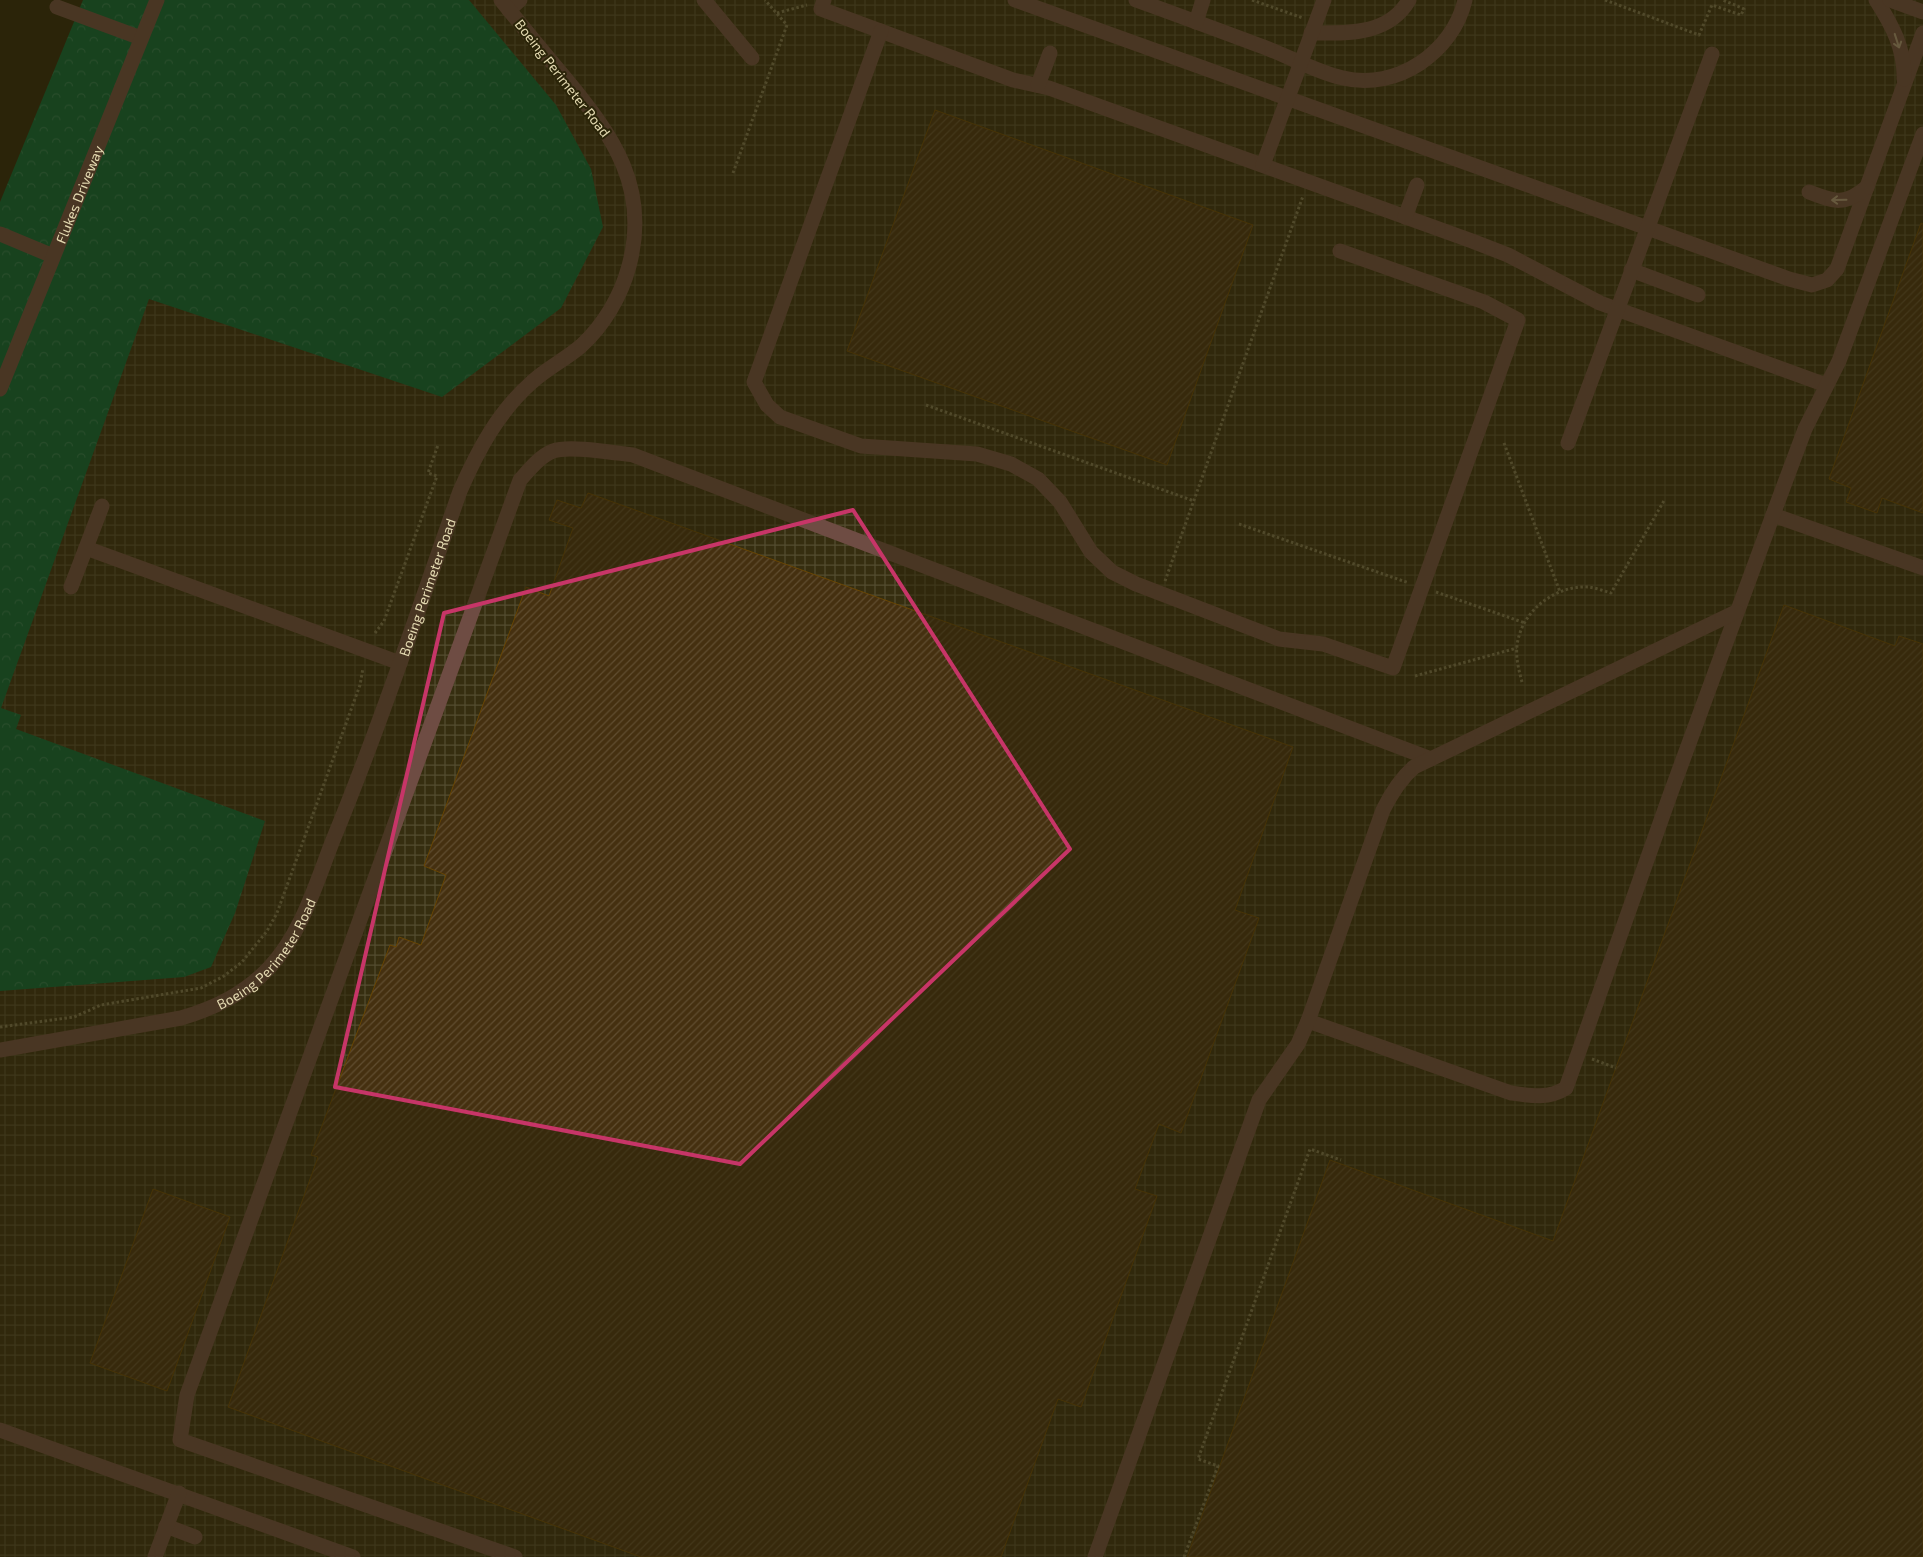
<svg xmlns="http://www.w3.org/2000/svg" width="1923" height="1557" font-family="'Exo 2',sans-serif">
<defs>
<pattern id="industrial-grid" width="8" height="8" patternUnits="userSpaceOnUse" patternTransform="scale(1.25)"><rect width="8" height="8" fill="#362e10"/><path d="M0 4h8M4 0v8" fill="none" stroke="#534c30"/></pattern>
<pattern id="forest-crowns" width="20" height="18" patternUnits="userSpaceOnUse" patternTransform="scale(1.25)"><rect width="20" height="18" fill="#006739"/><path d="M2 6a3 3 0 1 1 6 0M12 15a3 3 0 1 1 6 0" fill="none" stroke="#257c53"/></pattern>
<pattern id="building-hatch" width="6" height="6" patternUnits="userSpaceOnUse" patternTransform="scale(1.25)"><rect width="6" height="6" fill="#453010"/><path d="M-1 1l2-2M0 6l6-6M5 7l2-2" fill="none" stroke="#604d30"/></pattern>
</defs>
<rect width="100%" height="100%" fill="#2b2509"/>
<path fill="url(#industrial-grid)" d="M 243,0 L 1923,0 L 1923,1557 L 0,1557 L 0,651 Z"/>
<path fill="url(#forest-crowns)" d="M 83,0 L 469,0 L 556,105 L 591,169 L 603,227 L 561,308 L 442,397 L 149,299 L 1,708 L 21,715 L 16,729 L 265,821 L 235,913 L 211,967 L 184,977 L 0,991 L 0,202 Z"/>
<path fill="url(#building-hatch)" stroke="#684503" d="M 935,110 L 1253,225 L 1167,465 L 847,351 Z
M 1921,223 L 1923,224 L 1923,513 L 1882,498 L 1877,513 L 1846,502 L 1851,488 L 1829,479 Z
M 588,493 L 1293,747 L 1235,910 L 1259,918 L 1181,1133 L 1159,1124 L 1135,1189 L 1157,1196 L 1081,1407 L 1058,1399 L 1001,1557 L 641,1557 L 228,1407 L 318,1157 L 311,1155 L 390,945 L 396,947 L 399,937 L 421,945 L 446,875 L 424,866 L 526,587 L 549,596 L 573,528 L 549,520 L 557,500 L 581,508 Z
M 1784,605 L 1895,646 L 1899,636 L 1923,644 L 1923,1557 L 1187,1557 L 1330,1160 L 1553,1241 Z
M 153,1189 L 230,1217 L 167,1391 L 90,1363 Z"/>
<g fill="none" stroke-linecap="round" stroke-linejoin="round">
<path stroke="#7d7553" stroke-width="3" stroke-dasharray="2.5 2.5" stroke-linecap="butt" d="M 1252,0 L 1303,18
M 1605,0 L 1699,35 L 1712,5 L 1741,15 L 1744,9 L 1723,0
M 777,13 L 807,5
M 733,173 L 787,25 L 765,0
M 926,405 L 1194,501
M 1504,443 L 1560,592
M 1239,524 L 1409,583
M 1165,581 L 1303,196
M 1436,592 L 1525,623
M 375,633 L 384,621 L 437,476 L 428,473 L 438,445
M 1415,676 L 1517,648
M 1522,682 C 1518,667 1514,652 1519,636 C 1527,607 1558,585 1589,587 C 1596,588 1604,591 1611,593 L 1665,499
M 0,1027 L 74,1017 L 101,1005 L 201,988 L 224,976 L 242,962 L 267,931 L 277,913 L 360,685 L 363,668
M 1592,1059 L 1616,1068
M 1184,1557 L 1218,1466 L 1198,1459 L 1310,1149 L 1341,1160"/>
<g stroke="#6e4c43" stroke-width="15">
<path d="M 704,0 L 752,58"/>
<path d="M 824,0 L 821,9 L 1013,80 L 1049,88 L 1472,241 L 1508,255 L 1600,303 L 1826,385"/>
<path d="M 1015,0 L 1789,279 L 1812,285 L 1827,280 L 1837,269 L 1923,33"/>
<path d="M 1136,0 C 1178,15 1220,31 1261,46 C 1289,56 1315,72 1343,78 C 1397,91 1453,52 1465,0"/>
<path d="M 1876,0 C 1892,25 1905,49 1904,79"/>
<path d="M 1890,0 L 1923,12"/>
<path d="M 57,7 L 141,38"/>
<path d="M 509,10 L 520,0"/>
<path d="M 1196,22 L 1203,0"/>
<path d="M 881,31 L 754,382 L 767,405 L 780,417 L 861,446 L 977,454 L 1011,464 L 1038,479 L 1060,502 L 1091,552 L 1112,572 L 1136,584 L 1279,639 L 1323,644 L 1393,668 L 1518,320 L 1484,302 L 1340,251"/>
<path d="M 1311,33 C 1347,33 1388,36 1409,0"/>
<path d="M 1038,85 L 1050,53"/>
<path d="M 1263,165 L 1324,0"/>
<path d="M 1809,192 C 1835,202 1844,206 1867,187"/>
<path d="M 1405,217 L 1417,185"/>
<path d="M 0,234 L 53,256"/>
<path d="M 1631,270 L 1698,295"/>
<path id="s1" d="M 0,389 L 157,0"/>
<path d="M 1568,443 L 1712,54"/>
<path d="M 1773,515 L 1923,568"/>
<path d="M 86,548 L 400,663"/>
<path d="M 71,587 L 102,506"/>
<path d="M 1308,1021 L 1511,1093 C 1531,1096 1549,1099 1566,1088 L 1670,795 L 1777,504 L 1805,429 L 1839,361 L 1923,134"/>
<path id="s2" d="M 0,1050 L 181,1018 C 215,1008 244,994 269,968 C 302,933 316,883 333,840 C 380,726 419,608 460,491 C 478,450 498,412 532,382 C 547,368 566,359 581,346 C 604,325 621,296 629,266 C 650,188 613,136 566,79 C 544,53 522,26 501,0"/>
<path d="M 0,1430 L 353,1557"/>
<path d="M 166,1526 L 195,1537"/>
<path d="M 155,1557 L 179,1493"/>
<path d="M 515,1557 L 180,1440 L 187,1395 L 520,480 C 529,470 540,456 553,451 C 569,445 615,453 633,455 L 1431,759"/>
<path d="M 1095,1557 L 1259,1100 L 1298,1044 L 1308,1021 L 1383,810 C 1391,794 1400,779 1414,767 L 1736,612"/>
</g>
</g>
<defs><path id="oneway-shaft" d="M-6 0H5M1.5-3L5.5 0L1.5 3" fill="none" stroke-width="1.6" stroke-linecap="round" stroke-linejoin="round" transform="scale(1.25)"/></defs>
<g stroke="#ae9a7f">
<use href="#oneway-shaft" transform="translate(1897 41) rotate(72)"/>
<use href="#oneway-shaft" transform="translate(1839 200) rotate(179)"/>
</g>
<path d="M0 0H1923V1557H0ZM 853,510 L 1070,849 L 740,1164 L 335,1087 L 444,613 Z" fill="#2b2509" fill-opacity=".55" fill-rule="evenodd"/>
<path fill="none" stroke="#c73568" stroke-width="4" stroke-linejoin="round" d="M 853,510 L 1070,849 L 740,1164 L 335,1087 L 444,613 Z"/>
<g text-anchor="middle" dominant-baseline="central" stroke-width="4" stroke-linejoin="round" paint-order="stroke">
<g font-size="14" fill="#e3d9b0" stroke="#2b2509">
<text transform="translate(563 78) rotate(52)">Boeing Perimeter Road</text>
<text stroke="none"><textPath href="#s1" startOffset="210">Flukes Driveway</textPath></text>
<text stroke="none"><textPath href="#s2" startOffset="700">Boeing Perimeter Road</textPath></text>
<text stroke="none"><textPath href="#s2" startOffset="295">Boeing Perimeter Road</textPath></text>
</g>
</g>
</svg>
